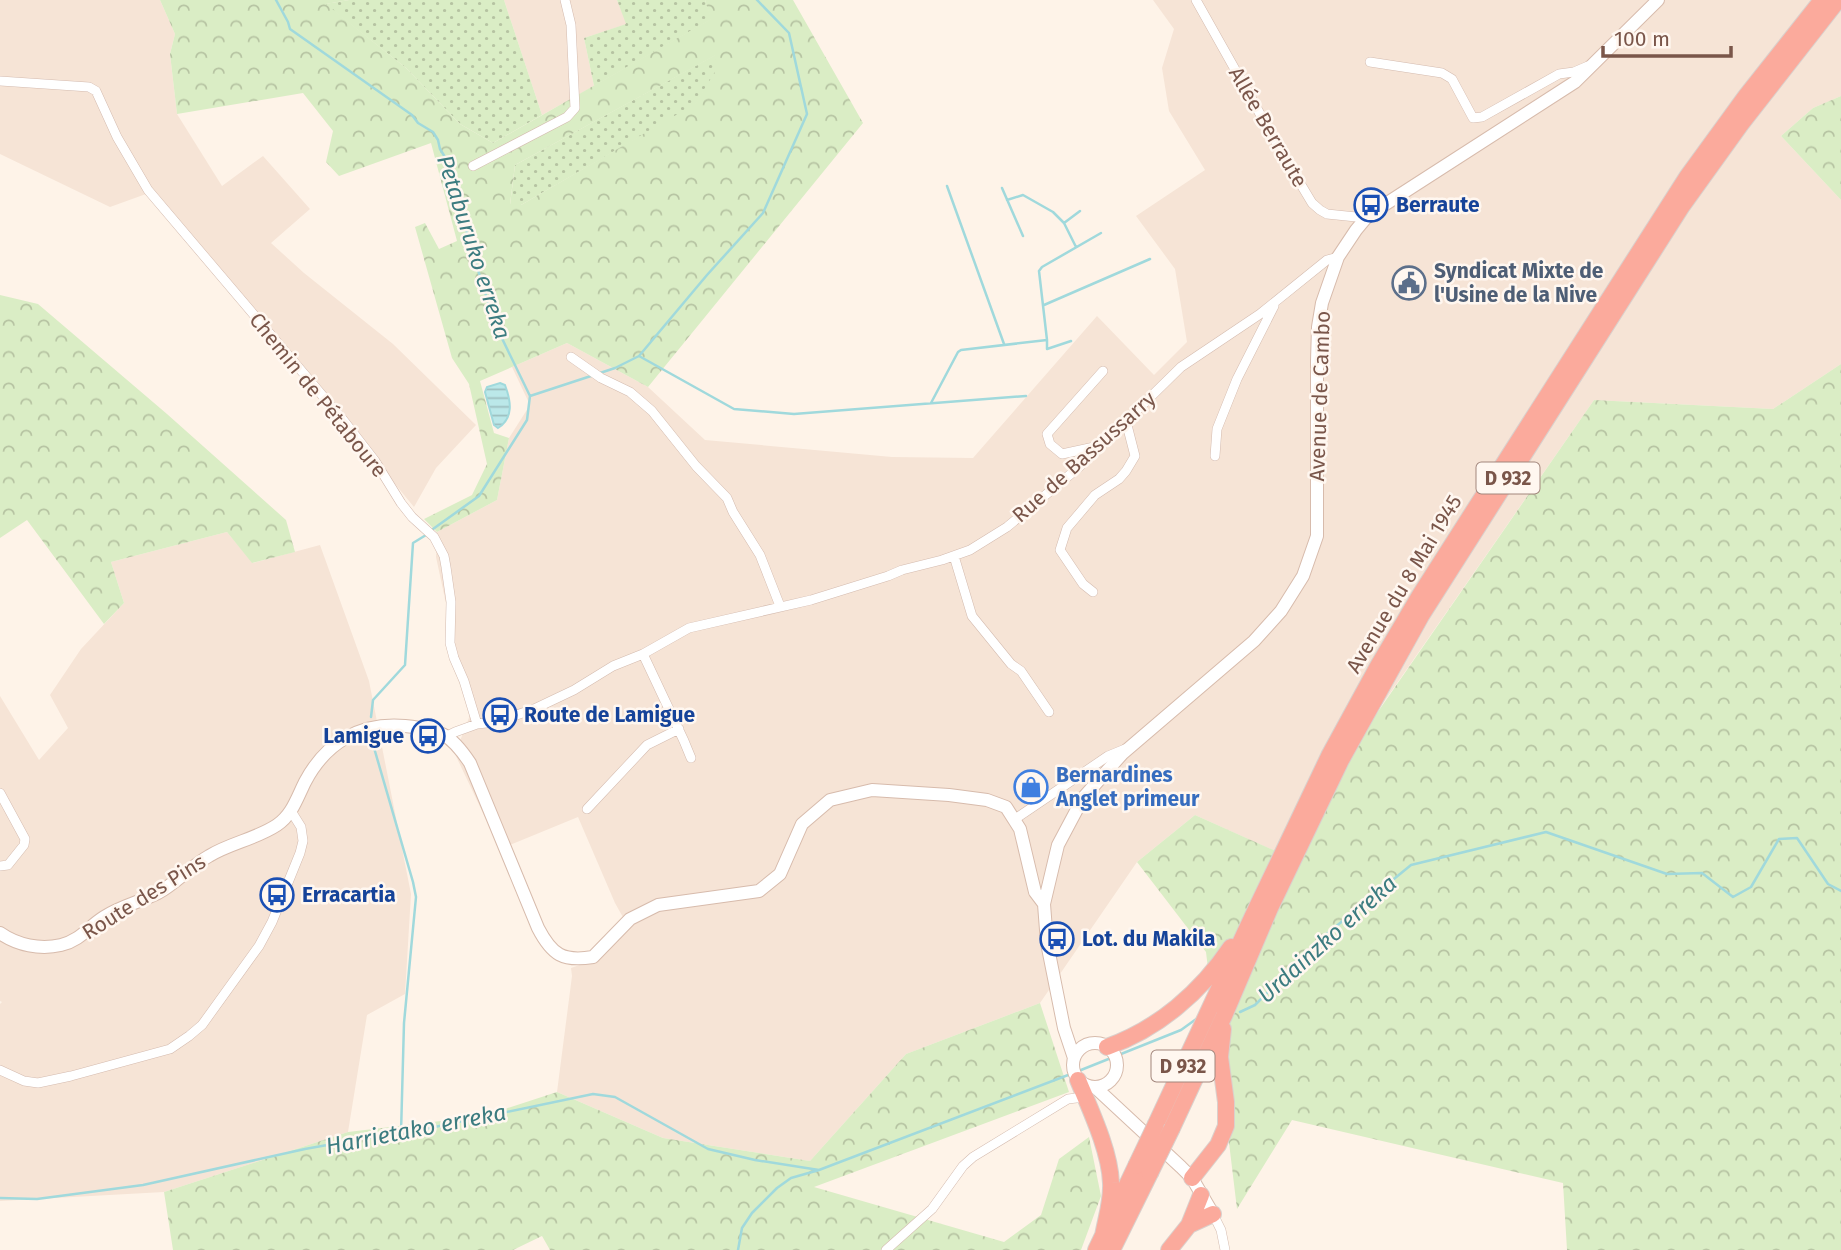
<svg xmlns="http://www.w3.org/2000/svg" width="1841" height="1250" font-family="'Fira Sans',sans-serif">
<defs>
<pattern id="grass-dots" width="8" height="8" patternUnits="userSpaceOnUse" patternTransform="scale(1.75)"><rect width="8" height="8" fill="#daedc5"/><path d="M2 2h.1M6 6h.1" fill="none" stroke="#b6c3a2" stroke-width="1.8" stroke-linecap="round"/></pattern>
<pattern id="forest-crowns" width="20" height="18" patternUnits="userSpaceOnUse" patternTransform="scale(1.75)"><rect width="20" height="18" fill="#daedc5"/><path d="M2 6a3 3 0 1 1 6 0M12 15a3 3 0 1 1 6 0" fill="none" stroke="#b6c3a2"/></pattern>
<pattern id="water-rules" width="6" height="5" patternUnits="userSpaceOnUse" patternTransform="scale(1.75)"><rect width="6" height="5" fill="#bbe8e9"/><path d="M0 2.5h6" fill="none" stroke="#9dbfbf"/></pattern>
</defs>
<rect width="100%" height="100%" fill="#fef3e8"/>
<path fill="#f6e4d6" d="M 0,0 L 160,0 L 175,34 L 170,54 L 177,114 L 222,186 L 263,156 L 310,209 L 271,243 L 304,273 L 393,344 L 476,425 L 436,468 L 414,507 L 219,271 L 146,194 L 110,207 L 0,154 Z
M 504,0 L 617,0 L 627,24 L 584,38 L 594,86 L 542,115 Z
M 1153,0 L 1841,0 L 1841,96 L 1813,108 L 1781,136 L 1841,200 L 1841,364 L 1773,409 L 1594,400 L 1279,853 L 1195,815 L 1137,862 L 1040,1003 L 906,1054 L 810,1161 L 663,1138 L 557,1092 L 572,976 L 571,968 L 602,957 L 629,928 L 615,903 L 578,817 L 500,849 L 455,754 L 470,715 L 436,557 L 437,532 L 497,500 L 509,438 L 530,405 L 512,367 L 567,343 L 648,387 L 705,440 L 892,457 L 973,458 L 1097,316 L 1154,375 L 1187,342 L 1175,269 L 1136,216 L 1205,170 L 1169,111 L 1162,68 L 1174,29 Z
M 227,532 L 253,563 L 320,545 L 369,681 L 411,894 L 405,994 L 367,1015 L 348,1132 L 164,1192 L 0,1201 L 0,1004 L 2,1002 L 0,1001 L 0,696 L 39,760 L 68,728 L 50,695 L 81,649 L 124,603 L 111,562 Z"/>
<path fill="url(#grass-dots)" d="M 349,0 L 504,0 L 542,115 L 493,143 L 460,124 L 406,68 L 325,4 Z
M 617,0 L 705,0 L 712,19 L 594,86 L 584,38 L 626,24 Z
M 717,54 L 717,70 L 695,105 L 521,205 L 510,205 L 515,165 Z"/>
<path fill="url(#forest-crowns)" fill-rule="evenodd" d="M 160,0 L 349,0 L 326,4 L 406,68 L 460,124 L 493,143 L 711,19 L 705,0 L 793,0 L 863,123 L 648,387 L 567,343 L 480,381 L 494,433 L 509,438 L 497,500 L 437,532 L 424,519 L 472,495 L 487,464 L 469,384 L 452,358 L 415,227 L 425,223 L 439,249 L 457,241 L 431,143 L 339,176 L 326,162 L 333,131 L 303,93 L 177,114 L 170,54 L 175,34 ZM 716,55 L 716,70 L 695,104 L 521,205 L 510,204 L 515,165 Z
M 1841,96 L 1841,200 L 1781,136 L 1813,108 Z
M 0,295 L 38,304 L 167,414 L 286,520 L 295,552 L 252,563 L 227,532 L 111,562 L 124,603 L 104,624 L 27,520 L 0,538 Z
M 1841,364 L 1841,1250 L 1567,1250 L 1563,1183 L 1292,1120 L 1237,1209 L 1206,952 L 1137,862 L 1195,815 L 1280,853 L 1594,400 L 1773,409 Z
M 1040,1003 L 1069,1092 L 814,1187 L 1004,1242 L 1041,1215 L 1059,1159 L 1089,1137 L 1101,1196 L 1081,1250 L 550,1250 L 542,1236 L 513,1250 L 173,1250 L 164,1192 L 348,1132 L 483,1116 L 557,1092 L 663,1138 L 810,1161 L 906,1054 Z"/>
<path fill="url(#water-rules)" stroke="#a0d9dc" stroke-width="2" d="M 500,383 L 505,385 C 511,401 514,418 498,428 L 494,425 L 485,392 L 487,387 Z"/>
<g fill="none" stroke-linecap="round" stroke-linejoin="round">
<path stroke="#a0d9dc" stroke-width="2.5" d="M 276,0 L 288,22 L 290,29 L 412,115 L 418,123 L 433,132 L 438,140 L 440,149 L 448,162 L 466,223 L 467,235 L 495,324 L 530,396 L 527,420 L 479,496 L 433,529
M 947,186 L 1004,344
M 1002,188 L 1023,236
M 1007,200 L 1023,195 L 1053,212 L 1064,223 L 1076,247
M 1064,223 L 1080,211
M 1044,305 L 1150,259
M 1047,340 L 1047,349 L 1071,341
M 639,356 L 734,409 L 794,414 L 1026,396
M 600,373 L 615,368 L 639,356 L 707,275 L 763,213 L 807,114 L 789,33 L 757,0
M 530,396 L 594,375
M 931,403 L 958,352 L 961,350 L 1047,340 L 1039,271 L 1042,267 L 1101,233
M 371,717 L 373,700 L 405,665 L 413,543 L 426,535
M 370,734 L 413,882 L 416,897 L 404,1023 L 401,1133
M 1240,1012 L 1255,1005 L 1323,937 L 1411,865 L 1546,832 L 1667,874 L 1702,873 L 1733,897 L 1751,887 L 1779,839 L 1797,838 L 1828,884 L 1841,891
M 0,1198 L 37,1199 L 143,1185 L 305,1149 L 366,1138 L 401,1134 L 593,1094 L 615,1097 L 708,1149 L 755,1160 L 819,1170
M 738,1250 L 742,1228 L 752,1213 L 777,1188 L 791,1178 L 819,1170 L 1076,1072 L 1181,1030 L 1199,1017"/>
<defs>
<path id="street" d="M 1196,0 L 1282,153 L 1312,203 L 1320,210 L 1327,214 L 1366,218
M 1370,62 L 1442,73 L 1452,79 L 1473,118 L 1482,117 L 1559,74 L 1574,72 L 1588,66
M 0,81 L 89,87 L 96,91 L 117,137 L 148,190 L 344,421 L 375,461 L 401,503 L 412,517 L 434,537 L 444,556 L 446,567 L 451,602 L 450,643 L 454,658 L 464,681 L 477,724
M 473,166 L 567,117 L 575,108 L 571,25 L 565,0
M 571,357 L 601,378 L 630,392 L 652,411 L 696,466 L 727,498 L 733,512 L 760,555 L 780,606
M 1099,446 L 1062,454 L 1050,444 L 1047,434 L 1103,371
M 1215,456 L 1217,429 L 1237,379 L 1274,306
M 954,556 L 972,616 L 1011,664 L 1021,671 L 1049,712
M 1093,592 L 1083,584 L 1060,550 L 1067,528 L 1095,495 L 1119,479 L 1126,471 L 1135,456 L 1126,421
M 643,654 L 684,741 L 691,758
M 447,736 L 455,732 L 477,724 L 496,722 L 534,709 L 574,690 L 613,666 L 643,654 L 689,628 L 811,600 L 888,576 L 902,570 L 942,560 L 970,550 L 1007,527 L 1078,468 L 1181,367 L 1260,314 L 1327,260 L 1338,257
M 0,793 L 25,839 L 24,845 L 8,865 L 0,866
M 587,809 L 647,745 L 679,729
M 1015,819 L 1108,756 L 1125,749
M 0,1070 L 24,1081 L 38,1083 L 71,1076 L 170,1049 L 189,1036 L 202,1025 L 259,946 L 272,922 L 300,853 L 303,841 L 301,827 L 291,811
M 1213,1214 L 1221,1230 L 1225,1250
M 886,1250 L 932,1209 L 963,1166 L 973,1157 L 1068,1099 L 1085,1097"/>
<path id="secondary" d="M 0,933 C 17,945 40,950 61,945 C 81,940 88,927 104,917 C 121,906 140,902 158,893 C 176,883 191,866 209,856 C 230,843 256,839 277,825 C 292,815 297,798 305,782 C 326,742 361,722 405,726 C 441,730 450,733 470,763 L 538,928 C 552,955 563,962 593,957 L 630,919 L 658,905 L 759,891 L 780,874 L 802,824 L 830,800 L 872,790 L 949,795 L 987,800 L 1006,807 L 1020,829 L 1035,892 L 1044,904
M1073 1065a22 22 0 1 1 44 0a22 22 0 1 1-44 0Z
M 1074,1058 L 1064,1028 L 1047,943 L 1044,904 L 1058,845 L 1083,798 L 1122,754 L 1254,641 L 1281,611 L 1303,576 L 1317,536 L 1317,361 L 1318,327 L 1322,303 L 1338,257 L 1356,230 L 1366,218 L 1381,207 L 1575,82 L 1658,0
M 1096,1088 L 1181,1167 L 1192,1178 L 1213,1214"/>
<path id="highway" d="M 1107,1047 C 1158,1029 1201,992 1231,947
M 1078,1080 C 1090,1109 1110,1151 1111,1183 C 1112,1201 1106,1219 1103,1236
M 1156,1124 L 1257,907 L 1330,754 L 1378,666 L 1420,595 L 1687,177 L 1746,96 L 1822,0
M 1172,1128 L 1224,1016 L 1270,908 L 1341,760 L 1421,616 L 1682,206 L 1741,124 L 1838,0
M 1192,1178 L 1218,1145 L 1226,1126 L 1226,1102 L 1220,1057 L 1223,1029
M 1189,1225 L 1201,1195
M 1096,1250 L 1136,1166
M 1112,1250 L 1150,1173
M 1169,1250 L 1189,1225 L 1213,1214"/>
</defs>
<use href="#street" stroke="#d4bbaf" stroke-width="10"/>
<use href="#secondary" stroke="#d7bbac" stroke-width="14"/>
<use href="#highway" stroke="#dad0cc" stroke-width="18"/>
<use href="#street" stroke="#fff" stroke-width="9"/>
<use href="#secondary" stroke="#fff" stroke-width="12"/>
<use href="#highway" stroke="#fbaa9c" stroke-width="16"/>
<defs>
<path id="highway-bridge" d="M 1136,1166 L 1156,1124
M 1150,1173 L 1172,1128"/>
</defs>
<use href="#highway-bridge" stroke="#dad0cc" stroke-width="18" stroke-linecap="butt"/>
<use href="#highway-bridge" stroke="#fbaa9c" stroke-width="16"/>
</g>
<defs>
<symbol id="bus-ring" viewBox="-11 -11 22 22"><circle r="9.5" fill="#fff7f0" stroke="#1a4fb4" stroke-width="1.5"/><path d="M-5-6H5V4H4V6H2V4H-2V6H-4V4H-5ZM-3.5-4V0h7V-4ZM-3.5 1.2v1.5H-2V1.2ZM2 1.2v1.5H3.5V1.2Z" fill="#1a4fb4"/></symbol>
<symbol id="civic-ring" viewBox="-11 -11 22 22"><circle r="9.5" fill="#fff7f0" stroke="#5c6f8a" stroke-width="1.5"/><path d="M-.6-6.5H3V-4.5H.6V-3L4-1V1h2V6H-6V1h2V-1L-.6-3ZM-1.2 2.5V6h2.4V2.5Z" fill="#5c6f8a"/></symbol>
<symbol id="shop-ring" viewBox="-11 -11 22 22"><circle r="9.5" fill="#fff7f0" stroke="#3f7fe0" stroke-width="1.5"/><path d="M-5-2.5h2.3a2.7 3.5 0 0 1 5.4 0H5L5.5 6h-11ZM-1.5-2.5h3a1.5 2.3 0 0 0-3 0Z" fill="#3f7fe0"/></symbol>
</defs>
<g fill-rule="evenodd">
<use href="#bus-ring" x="1352" y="186" width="38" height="38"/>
<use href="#civic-ring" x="1390" y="264" width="38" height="38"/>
<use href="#bus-ring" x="481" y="696" width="38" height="38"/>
<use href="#bus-ring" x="409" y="717" width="38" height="38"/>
<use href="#shop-ring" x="1012" y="768" width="38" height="38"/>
<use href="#bus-ring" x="258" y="876" width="38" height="38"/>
<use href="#bus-ring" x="1038" y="920" width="38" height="38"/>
</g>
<g text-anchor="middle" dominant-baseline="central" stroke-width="5" stroke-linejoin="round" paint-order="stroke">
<g fill="#fff7f0" stroke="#a2867c" stroke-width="2">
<rect x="1476.5" y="462.5" width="63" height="31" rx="5"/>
<rect x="1151.5" y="1050.5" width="63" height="31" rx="5"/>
</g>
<g font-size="19" font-weight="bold" fill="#7a564a">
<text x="1508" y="478">D 932</text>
<text x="1183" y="1066">D 932</text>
</g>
<g font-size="21" fill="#7a564a" stroke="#fff7f0">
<text transform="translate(1268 127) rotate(60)">Allée Berraute</text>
<text transform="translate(318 395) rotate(51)">Chemin de Pétaboure</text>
<text transform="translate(1320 396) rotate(-88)">Avenue de Cambo</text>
<text transform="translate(1084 457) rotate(-42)">Rue de Bassussarry</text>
<text transform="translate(1404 584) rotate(-59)">Avenue du 8 Mai 1945</text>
<text transform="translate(144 897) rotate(-32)">Route des Pins</text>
</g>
<g font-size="21" font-weight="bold" fill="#164399" stroke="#fff7f0" text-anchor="start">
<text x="1396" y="205">Berraute</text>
<text x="524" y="715">Route de Lamigue</text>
<text x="404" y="736" text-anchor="end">Lamigue</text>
<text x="302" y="895">Erracartia</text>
<text x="1082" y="939">Lot. du Makila</text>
</g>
<g font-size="21" font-weight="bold" fill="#4e5e75" stroke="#fff7f0" text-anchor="start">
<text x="1434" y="271">Syndicat Mixte de<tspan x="1434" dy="24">l'Usine de la Nive</tspan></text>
</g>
<g font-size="21" font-weight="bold" fill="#366cbe" stroke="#fff7f0" text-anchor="start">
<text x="1056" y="775">Bernardines<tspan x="1056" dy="24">Anglet primeur</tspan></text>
</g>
<g font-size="23" font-style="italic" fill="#3c7c80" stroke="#fff7f0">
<text transform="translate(474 247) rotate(72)">Petaburuko erreka</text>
<text transform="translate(1327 939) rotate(-42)">Urdainzko erreka</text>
<text transform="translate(416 1129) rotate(-11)">Harrietako erreka</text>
</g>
</g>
<path d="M1603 46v10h128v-10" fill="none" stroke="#7a564a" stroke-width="3.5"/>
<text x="1614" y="46" font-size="21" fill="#7a564a" stroke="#fff7f0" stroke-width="5" paint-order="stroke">100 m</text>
</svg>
